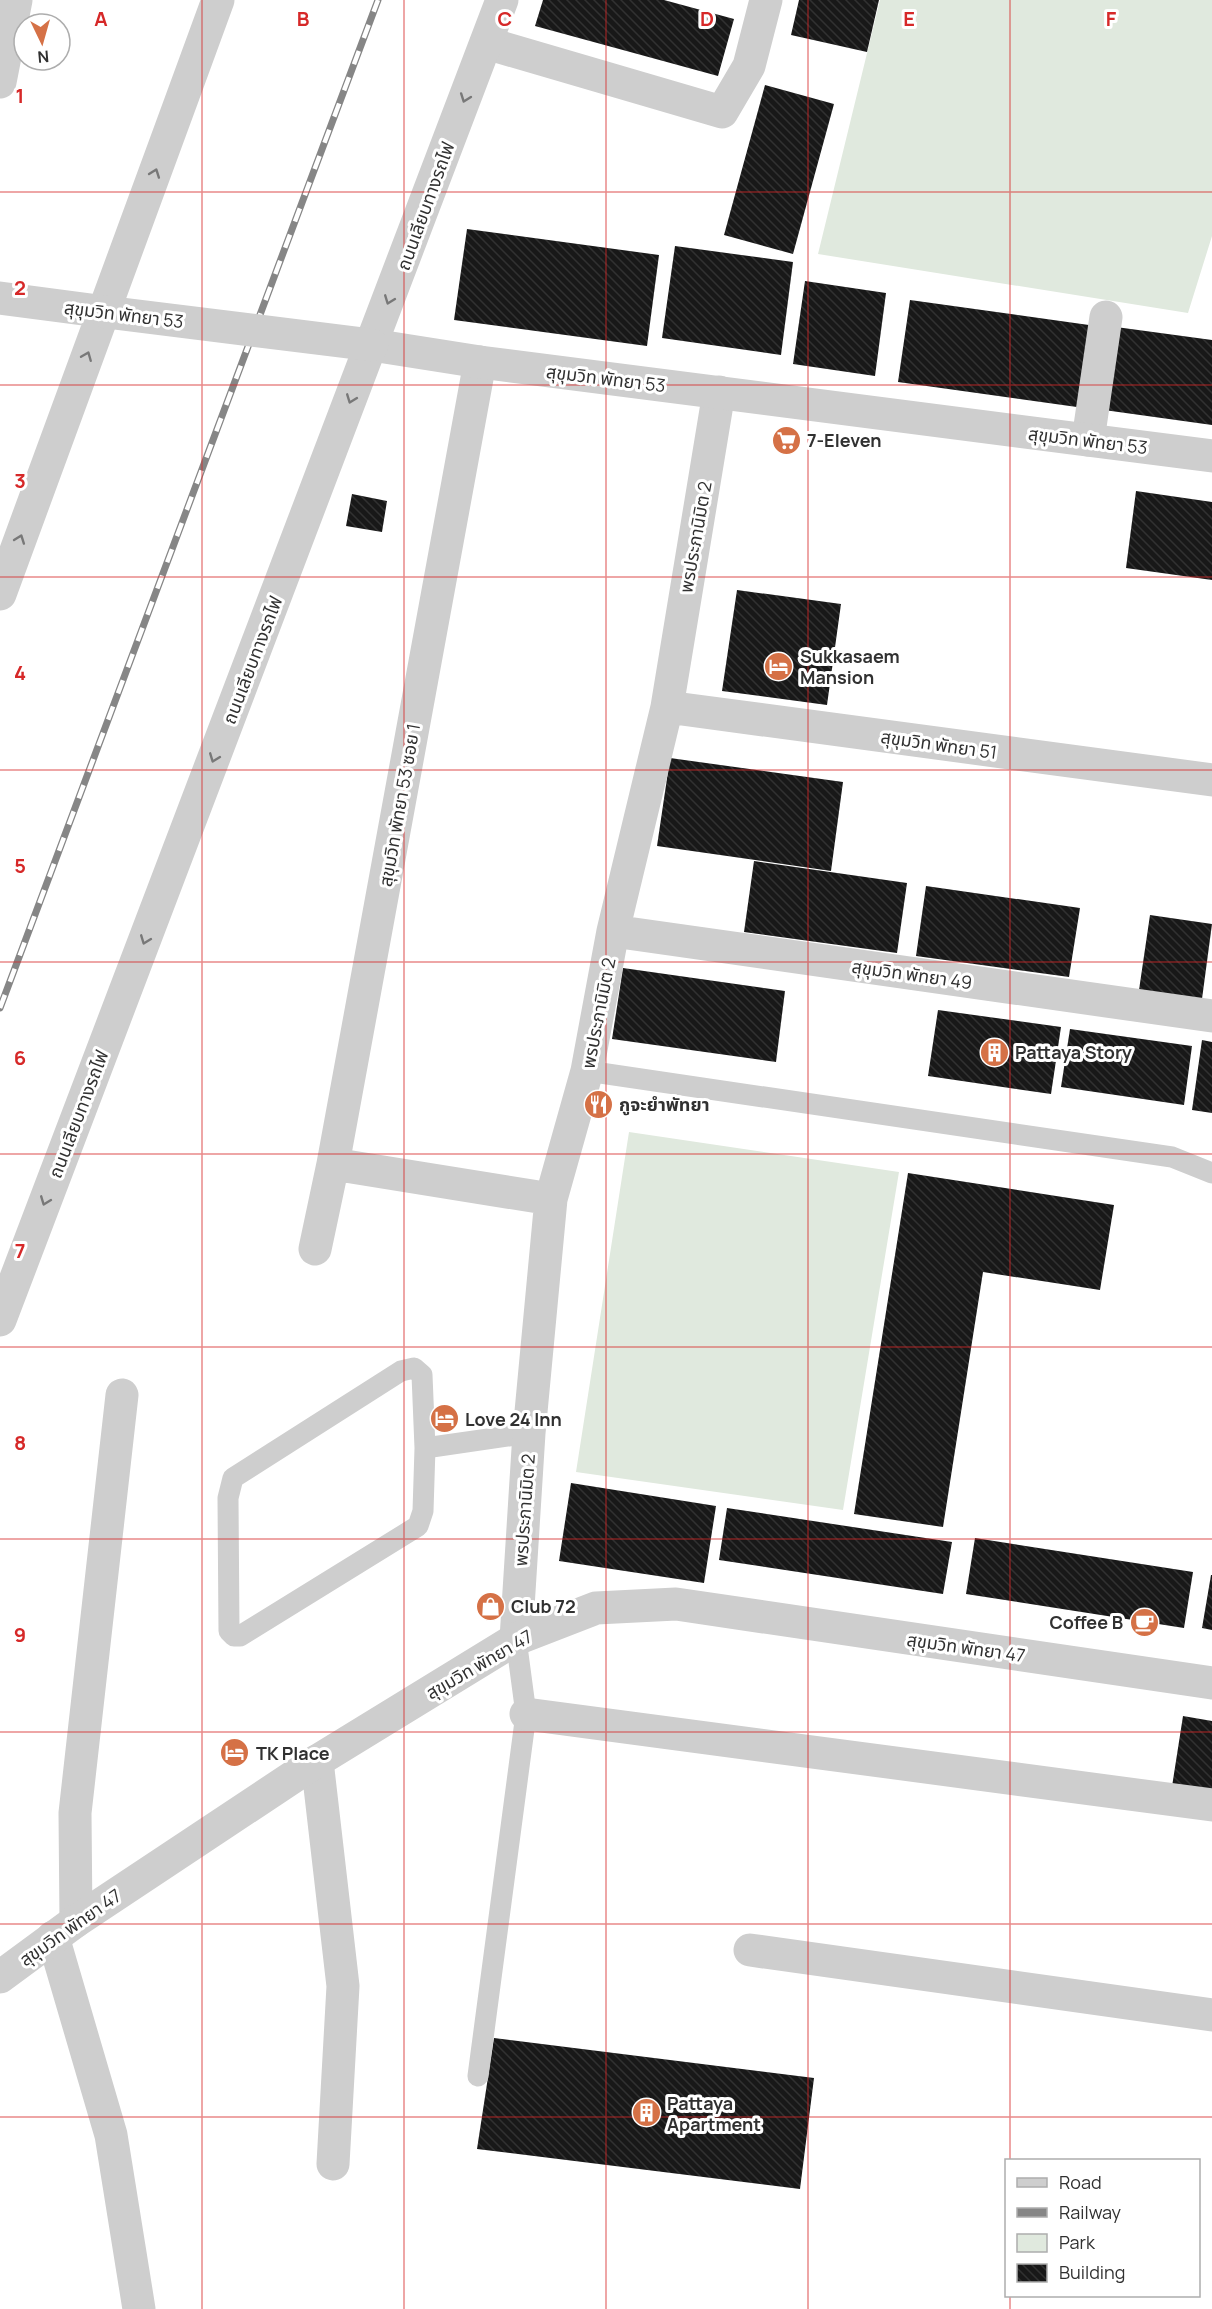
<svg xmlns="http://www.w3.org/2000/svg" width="1212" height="2309" font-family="Manrope,'Noto Sans Thai',sans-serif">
<defs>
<pattern id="building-back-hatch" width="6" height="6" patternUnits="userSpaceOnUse" patternTransform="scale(1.5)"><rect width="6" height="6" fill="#181818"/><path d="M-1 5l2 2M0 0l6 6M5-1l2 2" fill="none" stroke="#313131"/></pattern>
</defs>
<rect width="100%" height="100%" fill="#fff"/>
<path fill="#e0e9de" d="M 880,0 L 1212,0 L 1212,236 L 1188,313 L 818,254 Z
M 629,1132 L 899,1172 L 843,1510 L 576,1472 Z"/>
<path fill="url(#building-back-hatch)" d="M 543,0 L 664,0 L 734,19 L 718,76 L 535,26 Z
M 799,0 L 879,0 L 867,52 L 791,35 Z
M 765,85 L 834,104 L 793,254 L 724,235 Z
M 467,229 L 659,255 L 647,346 L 454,320 Z
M 675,246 L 793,262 L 781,355 L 662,338 Z
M 805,281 L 886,293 L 875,376 L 793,364 Z
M 910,300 L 1096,326 L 1084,408 L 898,382 Z
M 1116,327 L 1212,340 L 1212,425 L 1104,410 Z
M 1136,491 L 1212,502 L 1212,580 L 1126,568 Z
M 352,494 L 387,501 L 382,532 L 346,526 Z
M 737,590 L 841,604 L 827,705 L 722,691 Z
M 670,758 L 843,782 L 831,871 L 657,846 Z
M 754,861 L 907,883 L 897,953 L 744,932 Z
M 926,886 L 1080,908 L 1069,977 L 916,956 Z
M 1150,915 L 1212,924 L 1202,999 L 1139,990 Z
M 623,968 L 785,991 L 776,1062 L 612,1039 Z
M 938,1010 L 1061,1027 L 1051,1094 L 928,1076 Z
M 1070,1029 L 1192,1046 L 1184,1105 L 1061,1087 Z
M 1202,1040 L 1212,1042 L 1212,1113 L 1192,1110 Z
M 908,1173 L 1114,1205 L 1100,1290 L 983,1272 L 943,1527 L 854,1514 Z
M 571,1483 L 716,1506 L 704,1583 L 559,1561 Z
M 727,1508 L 952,1542 L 943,1594 L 719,1560 Z
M 975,1538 L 1193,1572 L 1184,1628 L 966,1594 Z
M 1211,1575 L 1212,1575 L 1212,1630 L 1202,1628 Z
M 1183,1716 L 1212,1721 L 1212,1799 L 1171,1793 Z
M 494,2038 L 814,2078 L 800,2189 L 477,2149 Z"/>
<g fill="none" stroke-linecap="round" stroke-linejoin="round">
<path stroke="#cecece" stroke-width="21" d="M 587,1071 L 1172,1157 L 1212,1173
M 425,1448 L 422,1375 L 414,1368 L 401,1371 L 233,1478 L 228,1498 L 229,1631 L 234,1636 L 240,1636 L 418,1526 L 423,1511 L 425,1448 L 529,1433
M 478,2076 L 526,1714 L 516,1639"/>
<path stroke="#cecece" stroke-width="33" d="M 486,43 L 722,112 L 749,66 L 766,0
M 0,82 L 16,0
M 1088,440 L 1106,317
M 667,707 L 1212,780
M 613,931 L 1212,1016
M 333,1164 L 551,1199
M 315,1249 L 333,1164 L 480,362
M 516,1639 L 529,1433 L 551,1199 L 587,1071 L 613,931 L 667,707 L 719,392
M 526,1714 L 1212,1805
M 317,1761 L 343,1986 L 333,2164
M 76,1921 L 75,1813 L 122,1395
M 53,1937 L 111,2135 L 139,2309
M 750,1950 L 1212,2015"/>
<path stroke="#cecece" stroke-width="33" d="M 0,298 L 106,312
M 372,345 L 480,362 L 1212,456
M 0,594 C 72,395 146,198 218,0
M 0,1320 L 502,0
M 0,1977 L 76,1921 L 317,1761 L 516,1639 L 596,1608 L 676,1604 L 1212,1683"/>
<defs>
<path id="rail" d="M 0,1008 L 378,0"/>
</defs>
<use href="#rail" stroke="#868686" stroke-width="7"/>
<use href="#rail" stroke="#fff" stroke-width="4.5" stroke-dasharray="14" stroke-linecap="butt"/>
<path stroke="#cecece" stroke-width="33" d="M 106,312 L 372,345"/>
</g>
<defs><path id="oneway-chevron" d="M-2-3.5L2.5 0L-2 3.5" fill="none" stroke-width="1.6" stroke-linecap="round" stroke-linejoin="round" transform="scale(1.5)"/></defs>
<g stroke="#787878">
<use href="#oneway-chevron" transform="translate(465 98) rotate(110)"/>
<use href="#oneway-chevron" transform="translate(155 173) rotate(-70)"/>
<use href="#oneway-chevron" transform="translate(389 300) rotate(111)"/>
<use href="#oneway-chevron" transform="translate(87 356) rotate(-68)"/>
<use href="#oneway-chevron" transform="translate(351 399) rotate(111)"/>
<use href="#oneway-chevron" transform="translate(20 539) rotate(-70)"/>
<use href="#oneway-chevron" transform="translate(214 758) rotate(111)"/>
<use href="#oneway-chevron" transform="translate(145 940) rotate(111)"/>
<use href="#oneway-chevron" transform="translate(45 1201) rotate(111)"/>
</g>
<path fill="none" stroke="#d62828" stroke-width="1.5" stroke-opacity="0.55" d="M 202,0 L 202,2309M 404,0 L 404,2309M 606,0 L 606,2309M 808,0 L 808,2309M 1010,0 L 1010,2160M 0,192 L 1212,192M 0,385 L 1212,385M 0,577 L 1212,577M 0,770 L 1212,770M 0,962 L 1212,962M 0,1154 L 1212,1154M 0,1347 L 1212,1347M 0,1539 L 1212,1539M 0,1732 L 1212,1732M 0,1924 L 1212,1924M 0,2117 L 1212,2117M 1010,2296 L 1010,2309"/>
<defs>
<symbol id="supermarket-disc" viewBox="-11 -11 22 22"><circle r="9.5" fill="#d57146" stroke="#fff"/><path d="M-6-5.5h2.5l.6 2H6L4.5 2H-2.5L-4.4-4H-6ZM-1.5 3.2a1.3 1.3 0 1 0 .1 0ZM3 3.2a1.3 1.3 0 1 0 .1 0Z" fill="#fff"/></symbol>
<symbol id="hotel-disc" viewBox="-11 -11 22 22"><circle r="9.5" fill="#d57146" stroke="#fff"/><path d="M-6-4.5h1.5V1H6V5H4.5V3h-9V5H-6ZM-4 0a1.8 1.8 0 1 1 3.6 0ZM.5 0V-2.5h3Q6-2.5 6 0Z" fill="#fff"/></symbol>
<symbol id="building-disc" viewBox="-11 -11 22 22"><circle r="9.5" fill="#d57146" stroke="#fff"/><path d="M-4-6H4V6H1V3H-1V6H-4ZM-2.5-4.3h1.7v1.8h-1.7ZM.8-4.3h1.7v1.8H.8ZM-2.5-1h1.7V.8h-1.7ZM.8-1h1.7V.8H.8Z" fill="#fff"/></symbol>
<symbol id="restaurant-disc" viewBox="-11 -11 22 22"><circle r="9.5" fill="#d57146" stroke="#fff"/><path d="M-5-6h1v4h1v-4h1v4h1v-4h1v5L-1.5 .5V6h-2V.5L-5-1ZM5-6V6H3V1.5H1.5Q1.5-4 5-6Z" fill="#fff"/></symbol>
<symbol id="shop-disc" viewBox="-11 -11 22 22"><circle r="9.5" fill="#d57146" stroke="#fff"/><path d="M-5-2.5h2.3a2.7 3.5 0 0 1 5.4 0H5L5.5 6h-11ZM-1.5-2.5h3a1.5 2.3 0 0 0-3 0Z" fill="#fff"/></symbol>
<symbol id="cafe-disc" viewBox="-11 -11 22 22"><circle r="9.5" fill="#d57146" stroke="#fff"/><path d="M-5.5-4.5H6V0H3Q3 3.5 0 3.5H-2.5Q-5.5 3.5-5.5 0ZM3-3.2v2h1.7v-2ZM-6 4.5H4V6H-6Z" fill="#fff"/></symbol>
</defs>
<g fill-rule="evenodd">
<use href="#supermarket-disc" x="770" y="424" width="33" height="33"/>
<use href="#hotel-disc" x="762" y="650" width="33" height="33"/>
<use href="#building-disc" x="978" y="1036" width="33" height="33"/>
<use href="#restaurant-disc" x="582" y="1088" width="33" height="33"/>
<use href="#hotel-disc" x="428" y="1402" width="33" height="33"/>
<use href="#shop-disc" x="474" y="1590" width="33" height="33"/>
<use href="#cafe-disc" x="1128" y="1606" width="33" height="33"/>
<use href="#hotel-disc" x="218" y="1736" width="33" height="33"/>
<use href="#building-disc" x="630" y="2096" width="33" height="33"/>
</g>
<g text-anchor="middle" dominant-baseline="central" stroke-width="6" stroke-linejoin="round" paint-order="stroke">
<g font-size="18" fill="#313131" stroke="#fff">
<text transform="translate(425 206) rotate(-70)">ถนนเลียบทางรถไฟ</text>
<text transform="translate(124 314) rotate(7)">สุขุมวิท พัทยา 53</text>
<text transform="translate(606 378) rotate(7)">สุขุมวิท พัทยา 53</text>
<text transform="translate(1088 440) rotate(7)">สุขุมวิท พัทยา 53</text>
<text transform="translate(695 537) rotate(-80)">พรประภานิมิต 2</text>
<text transform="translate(252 660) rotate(-69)">ถนนเลียบทางรถไฟ</text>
<text transform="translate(939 744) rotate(8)">สุขุมวิท พัทยา 51</text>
<text transform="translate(399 805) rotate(-80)">สุขุมวิท พัทยา 53 ซอย 1</text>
<text transform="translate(912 974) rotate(8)">สุขุมวิท พัทยา 49</text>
<text transform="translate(598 1013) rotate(-79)">พรประภานิมิต 2</text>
<text transform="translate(78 1114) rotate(-69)">ถนนเลียบทางรถไฟ</text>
<text transform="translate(524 1510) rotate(-86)">พรประภานิมิต 2</text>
<text transform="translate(966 1647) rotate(8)">สุขุมวิท พัทยา 47</text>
<text transform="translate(479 1664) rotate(-30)">สุขุมวิท พัทยา 47</text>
<text transform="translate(70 1927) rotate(-35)">สุขุมวิท พัทยา 47</text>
</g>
<g font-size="18" font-weight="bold" fill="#313131" stroke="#fff" text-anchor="start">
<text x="807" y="440">7-Eleven</text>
<text x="800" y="656">Sukkasaem<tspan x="800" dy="21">Mansion</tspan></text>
<text x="1015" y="1052">Pattaya Story</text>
<text x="619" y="1104">กูจะยำพัทยา</text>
<text x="465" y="1419">Love 24 Inn</text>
<text x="511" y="1606">Club 72</text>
<text x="1123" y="1622" text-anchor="end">Coffee B</text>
<text x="256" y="1753">TK Place</text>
<text x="667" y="2103">Pattaya<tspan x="667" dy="21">Apartment</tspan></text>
</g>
</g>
<g font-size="20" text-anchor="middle" font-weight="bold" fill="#d62828" stroke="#fff" stroke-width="6" stroke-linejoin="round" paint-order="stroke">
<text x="101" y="26">A</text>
<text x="303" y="26">B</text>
<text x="505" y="26">C</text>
<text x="707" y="26">D</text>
<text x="909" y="26">E</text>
<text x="1111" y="26">F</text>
<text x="20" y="103">1</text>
<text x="20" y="295">2</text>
<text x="20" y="488">3</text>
<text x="20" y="680">4</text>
<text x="20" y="873">5</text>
<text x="20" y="1065">6</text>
<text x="20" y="1258">7</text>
<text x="20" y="1450">8</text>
<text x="20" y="1642">9</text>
</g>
<rect x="1005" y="2159" width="195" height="138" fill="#ffffff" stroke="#adadad" stroke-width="1.5"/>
<rect x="1017" y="2178" width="30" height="9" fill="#cecece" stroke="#adadad" stroke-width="1.5"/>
<text x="1059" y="2189" font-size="18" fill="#313131">Road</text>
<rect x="1017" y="2208" width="30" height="9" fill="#868686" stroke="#adadad" stroke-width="1.5"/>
<text x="1059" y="2219" font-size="18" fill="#313131">Railway</text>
<rect x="1017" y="2234" width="30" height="18" fill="#e0e9de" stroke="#adadad" stroke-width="1.5"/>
<text x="1059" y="2249" font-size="18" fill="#313131">Park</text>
<rect x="1017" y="2264" width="30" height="18" fill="url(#building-back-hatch)" stroke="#adadad" stroke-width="1.5"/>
<text x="1059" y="2279" font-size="18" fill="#313131">Building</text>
<g transform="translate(42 42) rotate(175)"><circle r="28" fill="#ffffff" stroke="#adadad" stroke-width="1.5"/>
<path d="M0-4.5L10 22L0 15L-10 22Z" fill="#d57146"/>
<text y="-9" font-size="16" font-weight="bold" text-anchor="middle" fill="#313131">N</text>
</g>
</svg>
